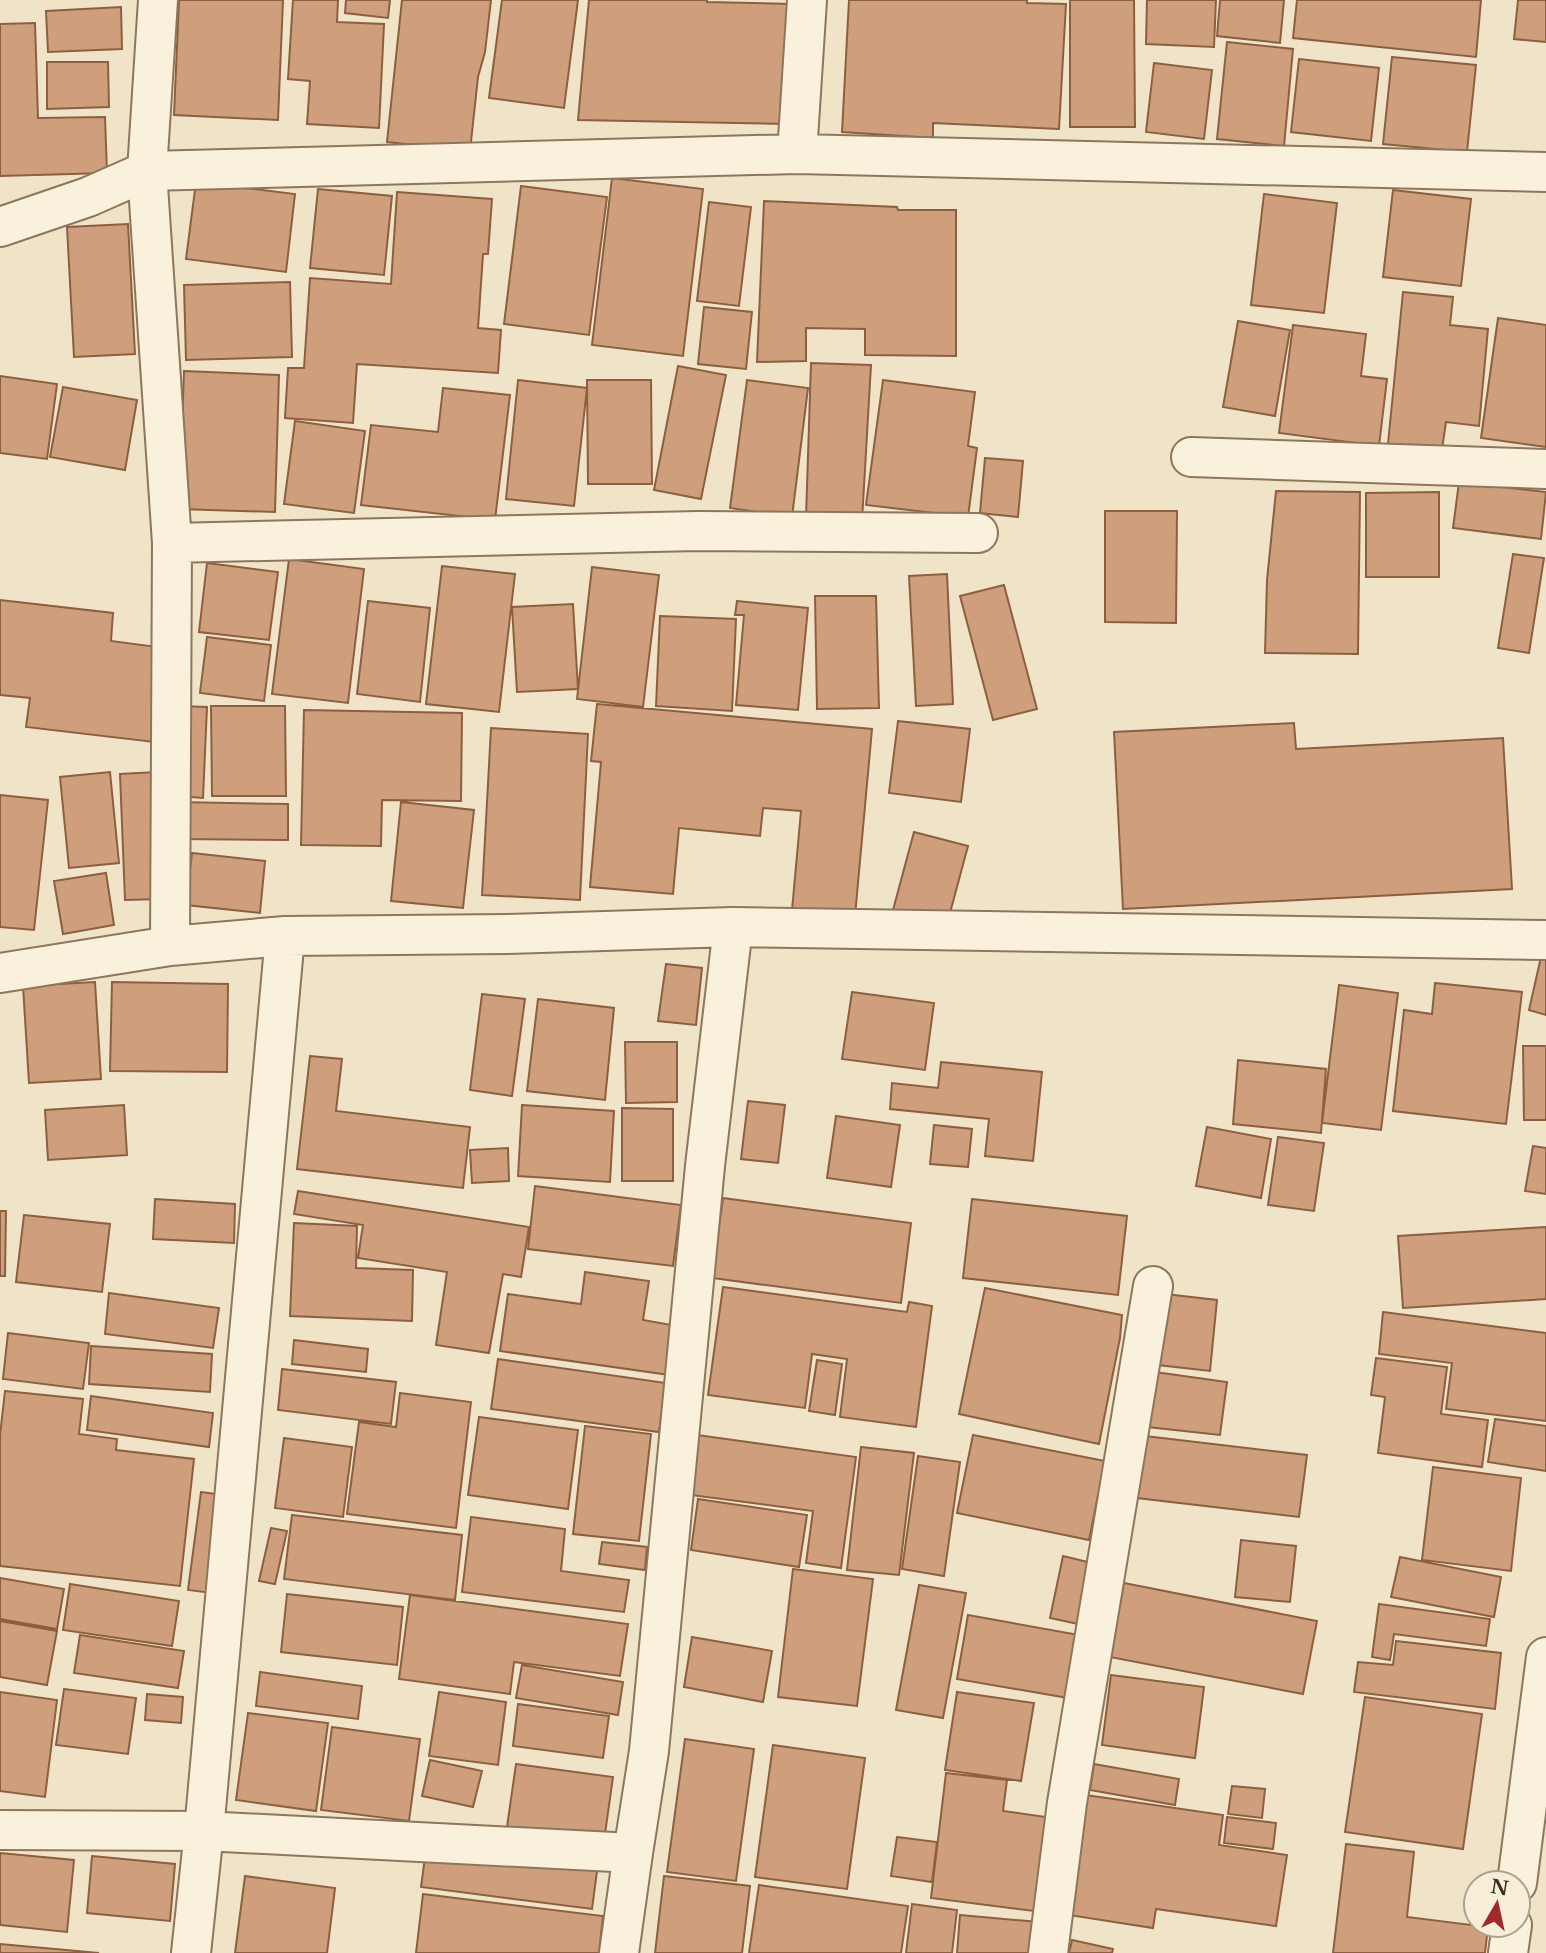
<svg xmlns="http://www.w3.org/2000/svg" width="1546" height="1953" font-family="'Libre Baskerville',serif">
<rect width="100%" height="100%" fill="#f0e4c8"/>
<path fill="#cf9f7d" stroke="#8d5f41" stroke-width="2" d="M 179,0 L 283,0 L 278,120 L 174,115 Z
M 293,0 L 338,0 L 337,22 L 384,24 L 379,128 L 307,124 L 310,81 L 288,79 Z
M 346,0 L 390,0 L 388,18 L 345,13 Z
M 402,0 L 491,0 L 485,52 L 478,77 L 470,151 L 387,142 Z
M 502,0 L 578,0 L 564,108 L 489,98 Z
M 589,0 L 707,0 L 707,2 L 792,4 L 791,124 L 578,120 Z
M 849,0 L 1027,0 L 1027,3 L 1066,4 L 1059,129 L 933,123 L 933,138 L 842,132 Z
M 1070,0 L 1134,0 L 1135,127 L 1070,127 Z
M 1147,0 L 1216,0 L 1214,47 L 1146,44 Z
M 1220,0 L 1284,0 L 1280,43 L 1217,36 Z
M 1297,0 L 1481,0 L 1476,57 L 1293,38 Z
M 1518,0 L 1546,0 L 1546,42 L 1514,39 Z
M 121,7 L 122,49 L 48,52 L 46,11 Z
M 35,23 L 38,118 L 105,117 L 107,173 L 0,176 L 0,24 Z
M 1227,42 L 1293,49 L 1284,146 L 1217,139 Z
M 1392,57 L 1476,65 L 1467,152 L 1383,144 Z
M 1299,59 L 1379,68 L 1371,141 L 1291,132 Z
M 47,62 L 108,62 L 109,107 L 47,109 Z
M 1154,63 L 1212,70 L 1204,139 L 1146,132 Z
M 612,178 L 703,189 L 683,356 L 592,345 Z
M 196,182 L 295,194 L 286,272 L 186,259 Z
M 521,186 L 607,197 L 589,335 L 504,324 Z
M 318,189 L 392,196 L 384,275 L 310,268 Z
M 1393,190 L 1471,199 L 1461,286 L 1383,277 Z
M 397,192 L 492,199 L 488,254 L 483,254 L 478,328 L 501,330 L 498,373 L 357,364 L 353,423 L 285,418 L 288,368 L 304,368 L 310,278 L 391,284 Z
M 1264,194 L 1337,203 L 1324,313 L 1251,305 Z
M 764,201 L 897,207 L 898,210 L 956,210 L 956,356 L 865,355 L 865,329 L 806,328 L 806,361 L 757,362 Z
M 709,202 L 751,207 L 739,306 L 697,301 Z
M 128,224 L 135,354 L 74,357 L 67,227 Z
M 290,282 L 292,357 L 186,360 L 184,285 Z
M 1403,292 L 1453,297 L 1450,325 L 1488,329 L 1479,426 L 1446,422 L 1442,449 L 1388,444 Z
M 704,307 L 752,312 L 746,369 L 698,364 Z
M 1498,318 L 1546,325 L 1546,447 L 1481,438 Z
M 1238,321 L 1290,330 L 1275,416 L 1223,407 Z
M 1293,325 L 1366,334 L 1361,376 L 1387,379 L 1379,446 L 1279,433 Z
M 811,363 L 871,365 L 862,521 L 806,518 Z
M 678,366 L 726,375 L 701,499 L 654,490 Z
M 184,371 L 279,375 L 275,512 L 179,509 Z
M 0,376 L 57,384 L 47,459 L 0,453 Z
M 518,380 L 587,388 L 574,506 L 506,499 Z
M 587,380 L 651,380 L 652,484 L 588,484 Z
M 747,380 L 808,388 L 792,517 L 730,508 Z
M 883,380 L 975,392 L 968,446 L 977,448 L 968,517 L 866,505 Z
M 63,387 L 137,400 L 125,470 L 50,457 Z
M 443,388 L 510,395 L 495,520 L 361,505 L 371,425 L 438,432 Z
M 295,421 L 365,431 L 354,513 L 284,504 Z
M 985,458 L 1023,461 L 1018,517 L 980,513 Z
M 1459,482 L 1546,492 L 1541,539 L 1453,528 Z
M 1276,491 L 1360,492 L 1358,654 L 1265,653 L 1267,580 Z
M 1439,492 L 1439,577 L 1366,577 L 1366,493 Z
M 1105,511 L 1177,511 L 1176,623 L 1105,622 Z
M 1513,554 L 1544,558 L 1529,653 L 1498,648 Z
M 289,559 L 364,569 L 348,703 L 272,694 Z
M 207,563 L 278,572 L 269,640 L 199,632 Z
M 442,566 L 515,574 L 499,712 L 426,704 Z
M 592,567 L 659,575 L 643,707 L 577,699 Z
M 947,574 L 953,704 L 916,706 L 909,576 Z
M 1004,585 L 1037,709 L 993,720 L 960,596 Z
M 815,596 L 876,596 L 879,708 L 817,709 Z
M 0,600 L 113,613 L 111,641 L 165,648 L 154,742 L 26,727 L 30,698 L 0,695 Z
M 368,601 L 430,608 L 420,702 L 357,694 Z
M 737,601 L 808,608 L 798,710 L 736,705 L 744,615 L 735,615 Z
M 573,604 L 578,689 L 517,692 L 512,607 Z
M 660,616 L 736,619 L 732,711 L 656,706 Z
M 207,637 L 271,645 L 264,701 L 200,693 Z
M 597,704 L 872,729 L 855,916 L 792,910 L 801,811 L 763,808 L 760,836 L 679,828 L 673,894 L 590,887 L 601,762 L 591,761 Z
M 180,706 L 207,707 L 203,798 L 176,796 Z
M 211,706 L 285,706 L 286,796 L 212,796 Z
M 304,710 L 462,713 L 461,801 L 382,800 L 381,846 L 301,845 Z
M 898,721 L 970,729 L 961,802 L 889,793 Z
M 1294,723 L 1296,749 L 1503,738 L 1512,889 L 1123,909 L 1114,732 Z
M 491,728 L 588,734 L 580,900 L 482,895 Z
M 110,772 L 119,863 L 69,868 L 60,777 Z
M 157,772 L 162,899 L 125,900 L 120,774 Z
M 0,795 L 48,800 L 34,930 L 0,927 Z
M 177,802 L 288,804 L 288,840 L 177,839 Z
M 401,802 L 474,810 L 463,908 L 391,901 Z
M 914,832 L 968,846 L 947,924 L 893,910 Z
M 192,853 L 265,861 L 260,913 L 186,905 Z
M 106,873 L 114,925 L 63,934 L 54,881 Z
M 1541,957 L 1546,958 L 1546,1015 L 1529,1010 Z
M 666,964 L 702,968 L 696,1025 L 658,1021 Z
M 95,982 L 101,1079 L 29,1083 L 23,986 Z
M 112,982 L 228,984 L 227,1072 L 110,1071 Z
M 1435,983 L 1522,992 L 1506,1124 L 1393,1111 L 1404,1010 L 1432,1014 Z
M 1339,985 L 1398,993 L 1381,1130 L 1322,1123 Z
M 852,992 L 934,1003 L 925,1070 L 842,1059 Z
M 482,994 L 525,999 L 512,1096 L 470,1090 Z
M 538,999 L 614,1008 L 605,1100 L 527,1091 Z
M 625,1042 L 677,1042 L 677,1102 L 626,1103 Z
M 1523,1046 L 1546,1046 L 1546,1120 L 1524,1120 Z
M 310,1056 L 342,1059 L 336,1111 L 470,1127 L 463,1188 L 297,1169 Z
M 1238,1060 L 1326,1069 L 1321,1133 L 1233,1124 Z
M 941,1062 L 1042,1072 L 1033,1161 L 985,1156 L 989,1119 L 890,1109 L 892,1083 L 938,1088 Z
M 748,1101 L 785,1105 L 778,1163 L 741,1159 Z
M 124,1105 L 127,1155 L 48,1160 L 45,1110 Z
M 522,1105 L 614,1111 L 610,1182 L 518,1176 Z
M 622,1108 L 673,1109 L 673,1181 L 622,1181 Z
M 836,1116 L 900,1125 L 891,1187 L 827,1178 Z
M 934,1125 L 972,1129 L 968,1167 L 930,1164 Z
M 1207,1127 L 1271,1139 L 1261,1198 L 1196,1186 Z
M 1278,1137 L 1324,1143 L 1314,1211 L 1268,1205 Z
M 1533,1146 L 1546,1148 L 1546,1194 L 1525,1191 Z
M 508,1148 L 509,1181 L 472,1183 L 470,1150 Z
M 535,1186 L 681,1205 L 673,1266 L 528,1249 Z
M 298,1191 L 529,1227 L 521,1277 L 503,1274 L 489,1353 L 436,1345 L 447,1272 L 358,1258 L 363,1225 L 294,1214 Z
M 723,1198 L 911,1223 L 901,1303 L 712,1278 Z
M 155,1199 L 235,1204 L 234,1243 L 153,1239 Z
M 972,1199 L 1127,1216 L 1118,1295 L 963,1278 Z
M 0,1211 L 6,1211 L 5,1276 L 0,1276 Z
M 24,1215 L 110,1224 L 102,1292 L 16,1282 Z
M 294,1223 L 357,1226 L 356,1268 L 413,1270 L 412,1321 L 290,1316 Z
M 1546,1227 L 1546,1299 L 1403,1308 L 1398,1236 Z
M 585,1272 L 649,1281 L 643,1320 L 677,1326 L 670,1375 L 500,1351 L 508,1294 L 581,1304 Z
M 723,1287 L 907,1312 L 909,1302 L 932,1306 L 916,1427 L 840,1417 L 847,1359 L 812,1354 L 805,1408 L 708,1395 Z
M 985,1288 L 1122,1315 L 1120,1338 L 1099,1444 L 959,1414 Z
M 109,1293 L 219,1308 L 213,1348 L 105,1334 Z
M 1165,1294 L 1217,1300 L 1210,1371 L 1158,1365 Z
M 1383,1312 L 1546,1333 L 1546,1421 L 1446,1409 L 1452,1363 L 1379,1354 Z
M 8,1333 L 89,1343 L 83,1389 L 3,1379 Z
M 294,1340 L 368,1349 L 366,1372 L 292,1364 Z
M 91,1346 L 212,1354 L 210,1392 L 89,1384 Z
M 1376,1358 L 1447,1367 L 1441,1414 L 1488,1420 L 1482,1467 L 1378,1453 L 1385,1397 L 1371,1395 Z
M 498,1359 L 666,1383 L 659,1432 L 491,1409 Z
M 817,1360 L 842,1364 L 835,1415 L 809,1411 Z
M 282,1369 L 396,1382 L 391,1424 L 278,1410 Z
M 1155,1372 L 1227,1382 L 1220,1435 L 1148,1427 Z
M 5,1391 L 83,1399 L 79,1434 L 117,1439 L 116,1450 L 194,1459 L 180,1586 L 0,1566 L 0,1435 Z
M 400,1393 L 471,1402 L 456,1528 L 347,1514 L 359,1422 L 396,1427 Z
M 91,1396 L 213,1413 L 209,1447 L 87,1430 Z
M 479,1417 L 578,1430 L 568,1509 L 468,1495 Z
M 1495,1419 L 1546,1426 L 1546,1471 L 1488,1462 Z
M 585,1426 L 651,1434 L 639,1541 L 573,1534 Z
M 690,1434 L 856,1457 L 841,1568 L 806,1563 L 813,1511 L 683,1494 Z
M 973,1435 L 1105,1461 L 1089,1540 L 957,1513 Z
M 1145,1436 L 1307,1455 L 1299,1517 L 1137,1498 Z
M 284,1438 L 352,1447 L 343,1517 L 275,1508 Z
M 861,1447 L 914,1453 L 899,1575 L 847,1570 Z
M 918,1456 L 960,1462 L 944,1576 L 902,1569 Z
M 1433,1467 L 1521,1478 L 1511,1571 L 1422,1560 Z
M 201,1492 L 224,1495 L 212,1593 L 188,1590 Z
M 698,1499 L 807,1515 L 799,1567 L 691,1550 Z
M 292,1515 L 462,1535 L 455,1600 L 284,1579 Z
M 471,1517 L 565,1529 L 561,1571 L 629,1580 L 624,1612 L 462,1592 Z
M 271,1528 L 287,1531 L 275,1584 L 259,1581 Z
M 1241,1540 L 1296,1546 L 1290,1602 L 1235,1597 Z
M 602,1542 L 647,1547 L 645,1570 L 599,1564 Z
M 1063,1556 L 1096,1564 L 1083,1625 L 1050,1618 Z
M 1400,1557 L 1501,1577 L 1494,1617 L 1391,1597 Z
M 793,1569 L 873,1579 L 857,1706 L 778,1697 Z
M 0,1578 L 64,1589 L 57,1629 L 0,1619 Z
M 1124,1583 L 1317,1621 L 1303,1694 L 1110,1657 Z
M 70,1584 L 179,1601 L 172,1646 L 63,1630 Z
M 919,1585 L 966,1593 L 943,1718 L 896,1710 Z
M 287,1594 L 403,1607 L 397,1665 L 281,1652 Z
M 410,1595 L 628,1624 L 620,1676 L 514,1662 L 510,1694 L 399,1679 Z
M 1379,1604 L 1490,1619 L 1486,1646 L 1394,1634 L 1390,1660 L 1372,1657 Z
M 968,1615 L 1079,1635 L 1068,1698 L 957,1679 Z
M 0,1621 L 57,1631 L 47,1685 L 0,1677 Z
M 80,1635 L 184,1651 L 178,1688 L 74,1673 Z
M 692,1637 L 772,1651 L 763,1702 L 684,1687 Z
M 1396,1641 L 1501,1653 L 1495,1709 L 1354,1692 L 1358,1662 L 1393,1665 Z
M 522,1665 L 623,1682 L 618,1715 L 516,1698 Z
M 260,1672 L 362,1686 L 358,1719 L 256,1706 Z
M 1111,1675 L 1204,1687 L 1195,1758 L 1102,1745 Z
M 64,1689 L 136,1698 L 128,1754 L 56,1745 Z
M 0,1692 L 57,1700 L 45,1797 L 0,1791 Z
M 439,1692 L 506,1702 L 498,1765 L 429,1756 Z
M 957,1692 L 1034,1703 L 1021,1781 L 945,1770 Z
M 147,1694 L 183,1697 L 181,1723 L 145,1720 Z
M 1365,1697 L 1482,1714 L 1463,1849 L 1345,1832 Z
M 518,1704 L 609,1716 L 603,1758 L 513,1746 Z
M 248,1713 L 328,1723 L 316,1811 L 236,1800 Z
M 332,1727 L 420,1739 L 409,1821 L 321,1810 Z
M 685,1739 L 754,1749 L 736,1881 L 667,1872 Z
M 773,1745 L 865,1758 L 847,1889 L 755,1877 Z
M 430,1760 L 482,1771 L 473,1807 L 422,1796 Z
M 516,1764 L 613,1777 L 604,1841 L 507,1827 Z
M 1094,1764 L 1179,1779 L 1175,1805 L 1090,1790 Z
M 946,1773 L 1007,1780 L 1003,1811 L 1046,1817 L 1034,1911 L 931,1898 Z
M 1232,1786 L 1265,1789 L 1262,1818 L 1228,1814 Z
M 1086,1795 L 1223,1815 L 1219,1845 L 1287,1855 L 1276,1926 L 1156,1909 L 1153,1928 L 1069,1915 Z
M 1227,1817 L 1276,1823 L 1273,1849 L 1224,1843 Z
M 897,1837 L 937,1842 L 932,1882 L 891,1876 Z
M 1346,1844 L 1414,1852 L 1407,1917 L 1488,1927 L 1485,1953 L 1333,1953 Z
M 426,1850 L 597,1871 L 592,1909 L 421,1887 Z
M 0,1853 L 74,1860 L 67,1932 L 0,1925 Z
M 92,1856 L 175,1864 L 170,1921 L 87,1913 Z
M 245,1876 L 335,1888 L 327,1953 L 235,1953 Z
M 664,1876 L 750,1886 L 742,1953 L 655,1953 Z
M 759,1885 L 908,1906 L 901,1953 L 749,1953 Z
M 423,1894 L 603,1916 L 599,1953 L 416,1953 Z
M 912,1904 L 957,1910 L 952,1953 L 906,1953 Z
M 960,1915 L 1039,1922 L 1036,1953 L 957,1953 Z
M 1072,1940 L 1113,1949 L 1112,1953 L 1069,1953 Z
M 0,1944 L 99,1953 L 0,1953 Z"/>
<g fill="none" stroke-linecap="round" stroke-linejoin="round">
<defs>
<path id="minor" d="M 158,0 L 147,171 L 172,543 L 170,946
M 797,154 L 807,0
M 0,227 L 88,197 L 147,171 L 797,154 L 1546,172
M 1191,457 L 1546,469
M 172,543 L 698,531 L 978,533
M 0,973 L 170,946 L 285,936 L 506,934 L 733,927 L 1546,940
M 0,1830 L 204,1831 L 633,1853 L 619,1953
M 633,1853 L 649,1751 L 705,1166 L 733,927
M 1517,1883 L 1546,1657
M 191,1953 L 204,1831 L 285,936
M 1048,1953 L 1067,1803 L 1153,1286
M 1508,1953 L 1512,1925"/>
</defs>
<use href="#minor" stroke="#8d765c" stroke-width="42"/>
<use href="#minor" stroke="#faf1dc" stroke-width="38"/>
</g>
<g transform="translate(1497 1904) rotate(9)"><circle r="33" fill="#f7eed8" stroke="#ada18e" stroke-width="2"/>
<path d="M0-5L12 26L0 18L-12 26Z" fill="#9e2a2b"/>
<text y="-10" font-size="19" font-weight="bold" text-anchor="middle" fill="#3d2e20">N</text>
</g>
</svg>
